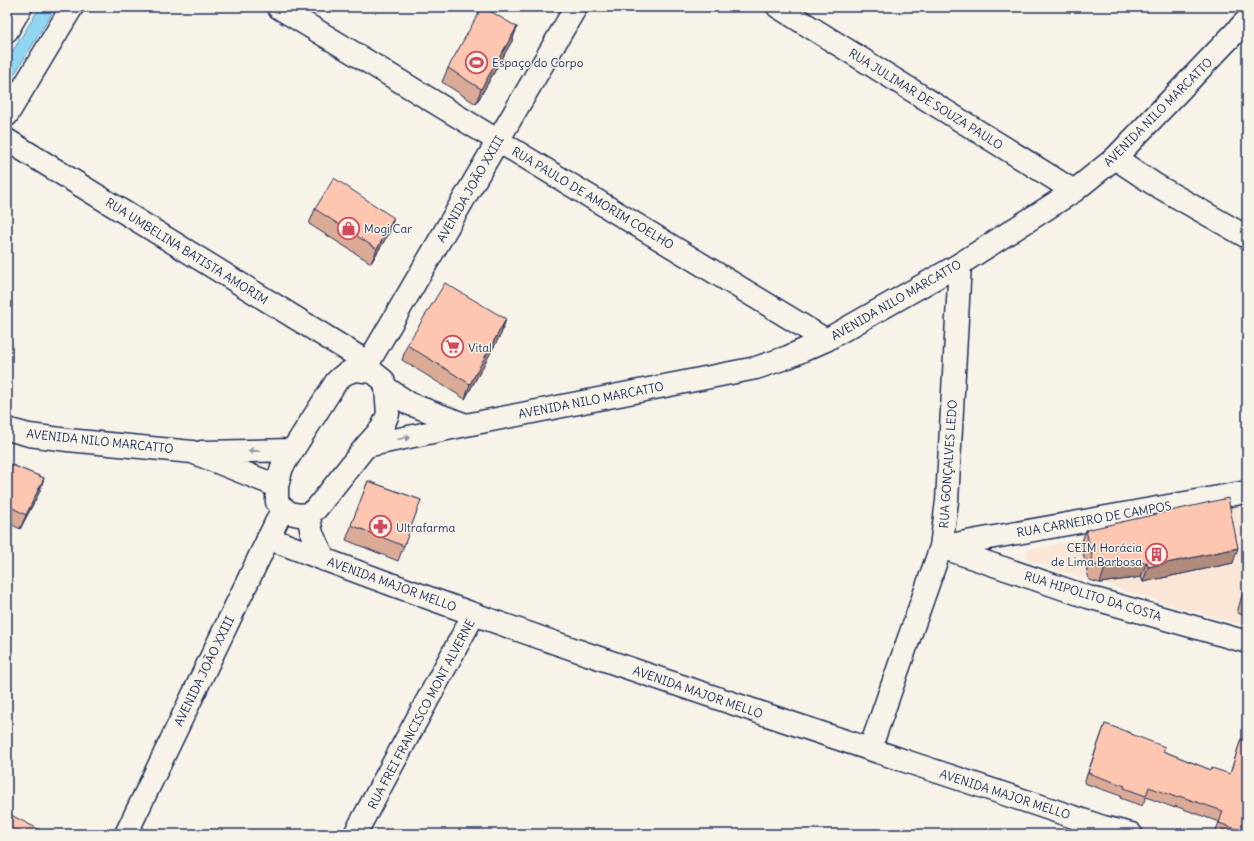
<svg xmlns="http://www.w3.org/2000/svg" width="1254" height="841" font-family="Delius,sans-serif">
<rect width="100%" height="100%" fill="#f7f3e8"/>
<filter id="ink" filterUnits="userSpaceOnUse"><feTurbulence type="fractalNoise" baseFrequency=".025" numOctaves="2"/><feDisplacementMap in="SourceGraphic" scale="8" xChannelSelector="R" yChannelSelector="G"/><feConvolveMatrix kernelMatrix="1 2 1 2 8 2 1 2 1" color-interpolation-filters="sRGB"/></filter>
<g filter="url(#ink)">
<path fill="#f9e6d7" d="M 1247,504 L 1247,626 L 1171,605 L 1030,561 L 1025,556 L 1028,550 Z"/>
<path fill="#90d5f2" stroke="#6193b7" d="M 40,7 L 56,7 L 7,86 L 7,60 Z"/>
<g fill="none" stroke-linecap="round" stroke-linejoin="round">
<defs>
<path id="street" d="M 278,7 L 826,340
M 778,7 L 1074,191
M 7,31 L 21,7
M 7,115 L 72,7
M 7,140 L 367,362
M 1115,158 L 1154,184 L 1247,237
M 268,538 C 543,644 824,733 1103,827 L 1131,834
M 944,546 L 1247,492
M 941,547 L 1088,597 L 1247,642
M 870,749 L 941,547 L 947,501 L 960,264
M 355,834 L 474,614"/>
<path id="secondary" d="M 356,370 L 373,372 L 383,380 L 386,388 L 388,414 L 382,428 L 366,446 L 316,509 L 308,514 L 299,515 L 290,513 L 283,508 L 277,502 L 277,486 L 282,467 L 336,382 C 342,375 347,372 356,370 Z
M 364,370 L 576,7
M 386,388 L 410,404 L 466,425
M 7,429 L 29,435 L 68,440 L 192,452 L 277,486
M 366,446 L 466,425 L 756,368 L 788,357 L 826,340 L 960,264 L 1074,191 L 1115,158 L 1247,20
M 202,452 L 293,450
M 308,514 L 312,534 L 325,560
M 126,834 L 283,508"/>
</defs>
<use href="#street" stroke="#1b2f5e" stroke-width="25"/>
<use href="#secondary" stroke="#1b2f5e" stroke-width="25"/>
<use href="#street" stroke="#f7f3e8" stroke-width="22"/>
<use href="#secondary" stroke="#f7f3e8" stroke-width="22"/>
</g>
<path fill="#daaa97" stroke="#1b2f5e" d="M 517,27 L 512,41 L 476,104 L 442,82 L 448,68 Z
M 315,209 L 389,233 L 371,263 L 309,224 Z
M 506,319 L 501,334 L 465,399 L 402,360 L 407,345 Z
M 7,463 L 44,478 L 39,493 L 20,529 L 7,522 Z
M 368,481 L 421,500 L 398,561 L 346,540 Z
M 1086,530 L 1233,563 L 1143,582 L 1141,577 L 1100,583 L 1089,580 L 1081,544 Z
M 1247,578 L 1247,616 L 1237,613 Z
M 1105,724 L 1131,734 L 1163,751 L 1211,770 L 1230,774 L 1241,739 L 1247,741 L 1247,826 L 1244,825 L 1241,834 L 1218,834 L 1215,833 L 1219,822 L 1175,806 L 1175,808 L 1146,797 L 1142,806 L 1120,798 L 1121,796 L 1084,783 Z"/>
<path fill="#b18b7b" stroke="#1b2f5e" d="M 517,27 L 512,41 L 476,104 L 481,89 Z
M 394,218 L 389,233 L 371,263 L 377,249 Z
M 506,319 L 501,334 L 465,399 L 470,384 Z
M 44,478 L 39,493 L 20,529 L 26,515 Z
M 1238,548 L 1233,563 L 1143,582 L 1148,567 Z
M 1147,562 L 1141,577 L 1100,583 L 1105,568 Z"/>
<path fill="#fdc6b0" stroke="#1b2f5e" d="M 482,7 L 483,7 L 517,27 L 481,89 L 448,68 Z
M 334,178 L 394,218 L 377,249 L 315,209 Z
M 445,283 L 506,319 L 470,384 L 407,345 Z
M 7,463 L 44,478 L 26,515 L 7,505 Z
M 368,481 L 421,500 L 404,546 L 351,525 Z
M 1228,498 L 1238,548 L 1148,567 L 1147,562 L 1105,568 L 1094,565 L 1086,530 Z
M 1247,582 L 1247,600 L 1242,599 Z
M 1105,724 L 1131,733 L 1131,734 L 1165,747 L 1163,751 L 1211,770 L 1212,768 L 1230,774 L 1241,739 L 1247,741 L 1247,817 L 1242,831 L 1219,823 L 1223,811 L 1179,796 L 1178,798 L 1149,787 L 1146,796 L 1124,788 L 1125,786 L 1088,773 Z
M 7,813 L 48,834 L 7,834 Z"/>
<defs><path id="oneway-shaft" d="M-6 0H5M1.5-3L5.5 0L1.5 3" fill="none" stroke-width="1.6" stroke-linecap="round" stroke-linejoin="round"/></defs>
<g stroke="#8991a3">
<use href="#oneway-shaft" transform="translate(404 438) rotate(-12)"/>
<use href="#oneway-shaft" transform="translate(254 451) rotate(179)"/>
</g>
</g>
<defs>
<symbol id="stadium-ring" viewBox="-11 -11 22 22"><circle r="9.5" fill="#f7f3e8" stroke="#d1495b" stroke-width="1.5"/><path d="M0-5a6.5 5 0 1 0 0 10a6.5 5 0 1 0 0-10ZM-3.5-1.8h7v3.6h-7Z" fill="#d1495b"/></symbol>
<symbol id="shop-ring" viewBox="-11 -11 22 22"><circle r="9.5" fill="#f7f3e8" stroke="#d1495b" stroke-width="1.5"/><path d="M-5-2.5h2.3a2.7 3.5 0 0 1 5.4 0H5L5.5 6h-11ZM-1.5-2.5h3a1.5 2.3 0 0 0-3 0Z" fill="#d1495b"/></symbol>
<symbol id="supermarket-ring" viewBox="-11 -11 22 22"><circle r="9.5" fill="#f7f3e8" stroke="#d1495b" stroke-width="1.5"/><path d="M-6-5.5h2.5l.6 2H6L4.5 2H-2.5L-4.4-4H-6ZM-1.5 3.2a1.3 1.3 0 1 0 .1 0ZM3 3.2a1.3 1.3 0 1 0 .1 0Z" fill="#d1495b"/></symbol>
<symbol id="pharmacy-ring" viewBox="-11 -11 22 22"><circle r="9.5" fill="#f7f3e8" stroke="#d1495b" stroke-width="1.5"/><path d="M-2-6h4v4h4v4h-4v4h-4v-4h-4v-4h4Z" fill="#d1495b"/></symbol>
<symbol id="building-ring" viewBox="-11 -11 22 22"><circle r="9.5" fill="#f7f3e8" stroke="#d1495b" stroke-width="1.5"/><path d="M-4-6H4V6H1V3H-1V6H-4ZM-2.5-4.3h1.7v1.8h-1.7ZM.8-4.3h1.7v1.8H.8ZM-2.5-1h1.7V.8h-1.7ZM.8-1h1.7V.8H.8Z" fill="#d1495b"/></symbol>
</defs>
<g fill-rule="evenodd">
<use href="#stadium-ring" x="464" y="50" width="25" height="25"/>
<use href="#shop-ring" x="336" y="216" width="25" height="25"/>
<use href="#supermarket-ring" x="440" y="334" width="25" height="25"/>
<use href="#pharmacy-ring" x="368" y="514" width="25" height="25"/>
<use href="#building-ring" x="1144" y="542" width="25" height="25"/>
</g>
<g text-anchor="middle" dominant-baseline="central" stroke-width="3" stroke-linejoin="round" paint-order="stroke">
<g font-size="12" fill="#1b2f5e" stroke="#f7f3e8" text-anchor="start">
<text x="492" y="62">Espaço do Corpo</text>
<text x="364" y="228">Mogi Car</text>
<text x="468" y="347">Vital</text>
<text x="396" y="527">Ultrafarma</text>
<text x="1142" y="547" text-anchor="end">CEIM Horácia<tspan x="1142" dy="14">de Lima Barbosa</tspan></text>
</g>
<g font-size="12" fill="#1b2f5e" stroke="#f7f3e8">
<text transform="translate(926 99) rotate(32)">RUA JULIMAR DE SOUZA PAULO</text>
<text transform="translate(1158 112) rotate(-45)">AVENIDA NILO MARCATTO</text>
<text transform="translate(470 189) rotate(-60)">AVENIDA JOÃO XXIII</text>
<text transform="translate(593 198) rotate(31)">RUA PAULO DE AMORIM COELHO</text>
<text transform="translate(187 251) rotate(32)">RUA UMBELINA BATISTA AMORIM</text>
<text transform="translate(896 300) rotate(-30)">AVENIDA NILO MARCATTO</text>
<text transform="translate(591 400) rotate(-11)">AVENIDA NILO MARCATTO</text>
<text transform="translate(100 441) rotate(6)">AVENIDA NILO MARCATTO</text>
<text transform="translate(948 464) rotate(-86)">RUA GONÇALVES LEDO</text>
<text transform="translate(1094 519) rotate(-10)">RUA CARNEIRO DE CAMPOS</text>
<text transform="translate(392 584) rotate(20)">AVENIDA MAJOR MELLO</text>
<text transform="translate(1093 596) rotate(17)">RUA HIPOLITO DA COSTA</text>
<text transform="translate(204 671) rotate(-64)">AVENIDA JOÃO XXIII</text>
<text transform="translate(698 692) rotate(19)">AVENIDA MAJOR MELLO</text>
<text transform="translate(421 714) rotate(-62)">RUA FREI FRANCISCO MONT ALVERNE</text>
<text transform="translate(1005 794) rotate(18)">AVENIDA MAJOR MELLO</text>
</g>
</g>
<rect width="1254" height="841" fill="none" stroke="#f7f3e8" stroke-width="24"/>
<rect x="12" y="12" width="1230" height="817" fill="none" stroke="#1b2f5e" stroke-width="1.5" filter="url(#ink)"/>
</svg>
